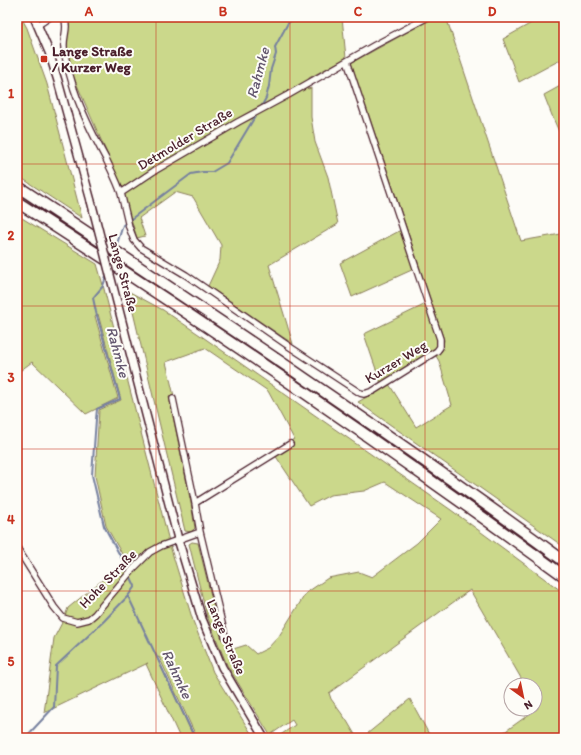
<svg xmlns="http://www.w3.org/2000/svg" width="581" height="755" font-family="Itim,sans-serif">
<rect width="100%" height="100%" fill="#fdfcf7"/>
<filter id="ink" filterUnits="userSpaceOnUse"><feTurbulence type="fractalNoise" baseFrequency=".025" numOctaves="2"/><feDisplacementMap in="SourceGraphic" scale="8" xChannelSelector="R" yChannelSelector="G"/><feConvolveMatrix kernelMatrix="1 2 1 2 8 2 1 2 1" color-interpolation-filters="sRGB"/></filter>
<g filter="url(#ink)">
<path fill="#cbd88b" stroke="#8a7c5b" d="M 17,17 L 21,17 L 27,28 L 47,84 L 82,218 L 17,175 Z
M 68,17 L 342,17 L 346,58 L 309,78 L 308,89 L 311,88 L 311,117 L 315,142 L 328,177 L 338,224 L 269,265 L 293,344 L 208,286 L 220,260 L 221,245 L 193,197 L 175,192 L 139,218 L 145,236 L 137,238 L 119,181 L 67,62 Z
M 435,17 L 446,17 L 521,241 L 561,234 L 564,242 L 564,547 L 358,402 L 389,384 L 416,427 L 452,405 L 439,361 L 436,356 L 442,351 L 444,340 L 351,63 Z
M 542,17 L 564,17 L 564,58 L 519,82 L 503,39 Z
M 564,84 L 564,143 L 553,118 L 544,95 Z
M 17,215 L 97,264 L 103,285 L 171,549 L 193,621 L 213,672 L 254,738 L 197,738 L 159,657 L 157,658 L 194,738 L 180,738 L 146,664 L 148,663 L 44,713 L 54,638 L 64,619 L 68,608 L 126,561 L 106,526 L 95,476 L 99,410 L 121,400 L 98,314 L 95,316 L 118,398 L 86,414 L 32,362 L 17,373 Z
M 401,230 L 414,269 L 352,297 L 340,263 Z
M 128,291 L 163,310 L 197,333 L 451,510 L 564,593 L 564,738 L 496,738 L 538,708 L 535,702 L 535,685 L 525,685 L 470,590 L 329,693 L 331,699 L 347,721 L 357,738 L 276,738 L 295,725 L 292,720 L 270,735 L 227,665 L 207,616 L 189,544 L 192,542 L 198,543 L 222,640 L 228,639 L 230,650 L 246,645 L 256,654 L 268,648 L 279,636 L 306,593 L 328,578 L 359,572 L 372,577 L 417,543 L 441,519 L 385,482 L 364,491 L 330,495 L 309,506 L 273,452 L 294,439 L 268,391 L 205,348 L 166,362 L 174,396 L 169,397 L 191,503 L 195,528 L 191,532 L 185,531 Z
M 426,304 C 430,315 441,339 436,349 L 381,384 L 364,334 Z
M 410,699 L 431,738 L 362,738 Z"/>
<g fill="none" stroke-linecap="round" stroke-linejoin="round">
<path stroke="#76809f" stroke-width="2" d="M 261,107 L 266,98 L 269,86 L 271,69 L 276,54 L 275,47 L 288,23 L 295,17
M 116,247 L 123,225 L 191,174 L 202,172 L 212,172 L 227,163 L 256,115
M 107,274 L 103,286 L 93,298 L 96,312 L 120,399 L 97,409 L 96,419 L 92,475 L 104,526 L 123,561 L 135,586 L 128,596 L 195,738
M 25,738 L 54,707 L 56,666 L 104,621 L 128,596"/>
<defs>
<path id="minor" d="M 64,17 C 69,28 63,36 64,47 C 65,62 70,75 74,89 C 82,113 94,137 106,159 C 111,170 117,181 121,193 L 154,171 L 238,122 L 288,95 L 375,45 L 428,17
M 38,25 L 50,17
M 121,193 L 129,227 L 134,240 L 141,248 L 186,275 L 290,347 L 360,393 L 364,394 L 373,391 L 437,351 L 440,347 L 440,339 L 418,274 L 347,61
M 195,503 L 290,444
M 200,532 L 225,636
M 17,548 L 54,607 L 63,618 L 77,622 L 89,619 L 95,614 L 132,570 L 150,552 L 161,546 L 200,532 L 195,503 L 173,399"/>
<path id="tertiary" d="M 34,17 L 49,52 L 58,81 L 91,201
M 117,302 L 178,539 L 202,619 L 222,667 L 264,738"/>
<path id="motorway" d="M 17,186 C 201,308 386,430 564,561
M 17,202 C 203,321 385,446 564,576"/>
</defs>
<use href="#minor" stroke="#4a1f2b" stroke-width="8"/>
<use href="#tertiary" stroke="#4a1f2b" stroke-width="10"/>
<use href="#motorway" stroke="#4a1f2b" stroke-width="13"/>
<use href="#minor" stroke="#fdfcf7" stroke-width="5.5"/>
<use href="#tertiary" stroke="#fdfcf7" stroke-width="7"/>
<use href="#motorway" stroke="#fdfcf7" stroke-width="10"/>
<defs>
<path id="tertiary-bridge" d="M 91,201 L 117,302"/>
</defs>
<use href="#tertiary-bridge" stroke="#4a1f2b" stroke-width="10" stroke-linecap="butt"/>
<use href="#tertiary-bridge" stroke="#fdfcf7" stroke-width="7"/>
</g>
</g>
<path fill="none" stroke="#c8321e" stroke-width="1" stroke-opacity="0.55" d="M 156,17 L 156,738M 290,17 L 290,738M 425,17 L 425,738M 17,164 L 564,164M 17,306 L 564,306M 17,449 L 564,449M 17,591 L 564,591"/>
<rect fill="#c8321e" stroke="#fdfcf7" stroke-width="1.5" x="40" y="55" width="8" height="8" rx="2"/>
<g text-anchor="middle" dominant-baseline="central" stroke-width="4" stroke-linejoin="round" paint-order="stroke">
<g font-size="14" font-weight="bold" fill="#4a1f2b" stroke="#fdfcf7" text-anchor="start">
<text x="52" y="51">Lange Straße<tspan x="52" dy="16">/ Kurzer Weg</tspan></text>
</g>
<g font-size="14" fill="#4a1f2b" stroke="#fdfcf7">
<text transform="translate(185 139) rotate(-31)">Detmolder Straße</text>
<text transform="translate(123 273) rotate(75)">Lange Straße</text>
<text transform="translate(396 362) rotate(-31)">Kurzer Weg</text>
<text transform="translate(108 579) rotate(-46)">Hohe Straße</text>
<text transform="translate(226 637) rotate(67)">Lange Straße</text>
</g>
<g font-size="15" font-style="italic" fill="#64576f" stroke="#fdfcf7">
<text transform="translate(258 73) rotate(-75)">Rahmke</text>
<text transform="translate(118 352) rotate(75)">Rahmke</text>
<text transform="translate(177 674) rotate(65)">Rahmke</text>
</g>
</g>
<rect width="581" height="755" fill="none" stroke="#fdfcf7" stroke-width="44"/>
<g transform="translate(523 697) rotate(147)"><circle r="19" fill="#fdfcf7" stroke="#b5a4a5"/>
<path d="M0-3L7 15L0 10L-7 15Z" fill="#c8321e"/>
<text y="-6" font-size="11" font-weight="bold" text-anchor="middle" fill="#4a1f2b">N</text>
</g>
<rect x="22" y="22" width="537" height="711" fill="none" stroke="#c8321e" stroke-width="1.5"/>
<g font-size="13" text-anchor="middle" font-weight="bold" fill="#c8321e">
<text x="89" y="16">A</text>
<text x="223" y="16">B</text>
<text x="358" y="16">C</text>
<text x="492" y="16">D</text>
<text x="11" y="98">1</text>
<text x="11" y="240">2</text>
<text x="11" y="382">3</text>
<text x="11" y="524">4</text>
<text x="11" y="666">5</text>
</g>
</svg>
